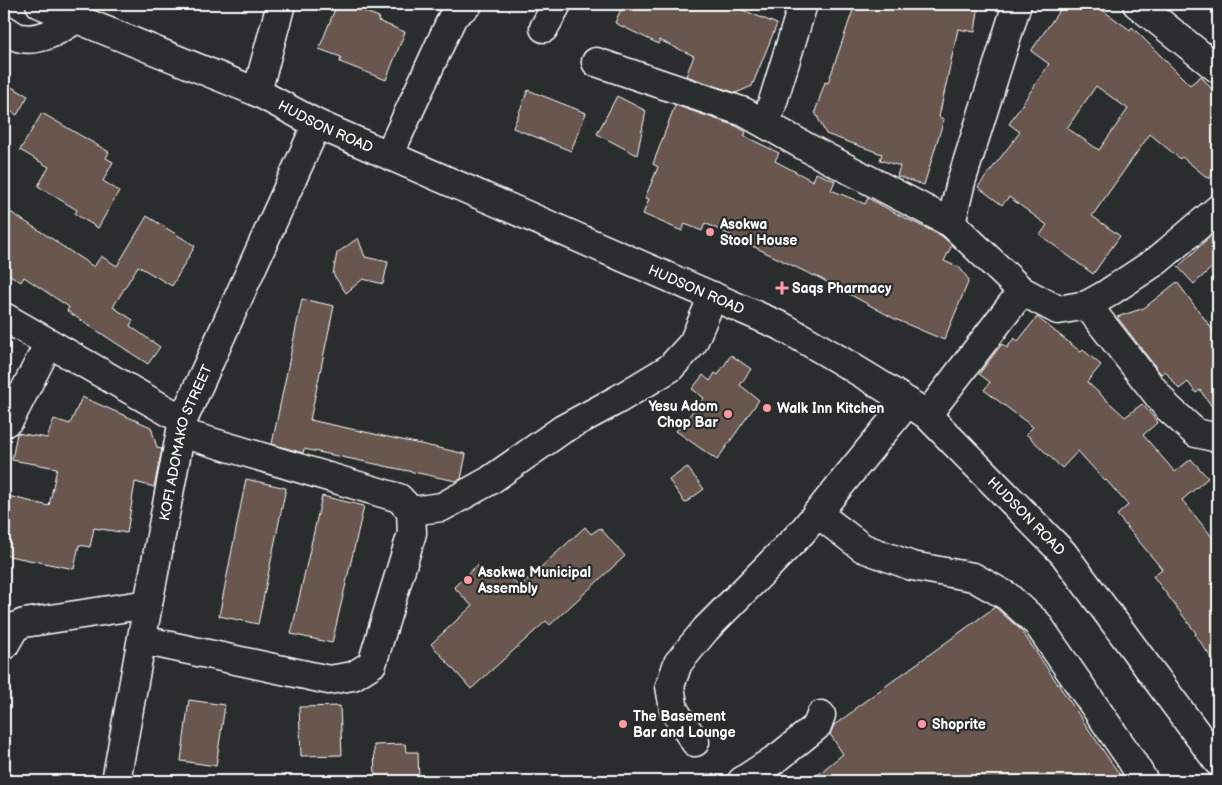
<svg xmlns="http://www.w3.org/2000/svg" width="1222" height="785" font-family="'Balsamiq Sans',sans-serif">
<rect width="100%" height="100%" fill="#2a2d2e"/>
<filter id="ink" filterUnits="userSpaceOnUse"><feTurbulence type="fractalNoise" baseFrequency=".02" numOctaves="2"/><feDisplacementMap in="SourceGraphic" scale="10" xChannelSelector="R" yChannelSelector="G"/><feConvolveMatrix kernelMatrix="1 2 1 2 8 2 1 2 1" color-interpolation-filters="sRGB"/></filter>
<g filter="url(#ink)">
<path fill="#67574f" stroke="#fff" fill-rule="evenodd" d="M 337,4 L 344,4 L 379,17 L 378,21 L 405,32 L 386,80 L 340,62 L 341,57 L 319,49 Z
M 623,4 L 728,4 L 777,24 L 752,86 L 736,93 L 686,76 L 694,56 L 659,40 L 659,44 L 615,23 Z
M 855,4 L 979,4 L 975,32 L 958,29 L 939,117 L 944,119 L 924,185 L 897,176 L 900,166 L 880,160 L 882,154 L 826,134 L 815,112 L 825,82 L 828,83 Z
M 1064,4 L 1094,4 L 1130,30 L 1132,27 L 1190,85 L 1201,76 L 1218,97 L 1218,167 L 1209,179 L 1182,157 L 1180,159 L 1150,134 L 1092,216 L 1120,236 L 1093,274 L 1040,235 L 1047,225 L 1009,197 L 1002,205 L 978,187 L 1020,132 L 1009,124 L 1049,64 L 1031,51 ZM 1096,86 L 1128,109 L 1099,150 L 1067,128 Z
M 4,83 L 28,96 L 17,115 L 4,107 Z
M 528,90 L 586,113 L 571,151 L 513,128 Z
M 617,96 L 646,111 L 637,155 L 597,134 Z
M 675,105 L 736,126 L 746,132 L 744,136 L 779,153 L 775,161 L 813,181 L 816,173 L 835,181 L 831,190 L 865,204 L 868,198 L 899,215 L 942,236 L 952,245 L 944,261 L 960,268 L 969,280 L 944,340 L 895,319 L 814,275 L 814,276 L 705,223 L 702,231 L 685,224 L 682,231 L 643,214 L 649,199 L 645,198 L 658,167 L 653,164 Z
M 42,113 L 109,152 L 106,158 L 113,162 L 103,181 L 119,191 L 98,228 L 75,214 L 77,210 L 38,186 L 49,167 L 20,150 Z
M 4,208 L 57,242 L 56,242 L 94,267 L 101,256 L 117,266 L 147,216 L 195,246 L 172,286 L 138,266 L 113,307 L 133,320 L 130,326 L 160,347 L 148,364 L 67,311 L 69,307 L 24,277 L 21,282 L 4,271 Z
M 1218,229 L 1218,262 L 1194,284 L 1178,267 Z
M 358,238 L 365,257 L 388,262 L 383,284 L 363,279 L 346,293 L 333,274 L 337,253 Z
M 1177,282 L 1218,337 L 1218,415 L 1200,390 L 1196,393 L 1188,382 L 1179,389 L 1165,371 L 1161,374 L 1117,317 L 1144,308 Z
M 302,299 L 334,306 L 310,420 L 466,454 L 461,479 L 456,481 L 304,449 L 303,453 L 272,444 Z
M 1037,317 L 1081,352 L 1083,350 L 1101,365 L 1087,382 L 1125,417 L 1142,404 L 1158,422 L 1143,435 L 1175,472 L 1191,459 L 1208,478 L 1182,500 L 1218,544 L 1218,668 L 1195,634 L 1196,633 L 1153,576 L 1162,569 L 1117,515 L 1128,505 L 1106,480 L 1105,481 L 1078,451 L 1062,468 L 1026,434 L 1033,427 L 984,390 L 990,382 L 979,374 L 1002,344 L 1007,348 L 1014,338 L 1018,341 Z
M 731,355 L 751,369 L 740,385 L 759,400 L 717,460 L 676,431 L 704,398 L 692,389 L 703,375 L 710,381 L 715,373 L 718,375 Z
M 82,397 L 151,427 L 157,448 L 162,449 L 154,487 L 135,482 L 127,533 L 94,528 L 90,547 L 79,545 L 74,569 L 4,555 L 4,515 L 8,496 L 49,506 L 57,468 L 12,460 L 17,433 L 47,438 L 54,419 L 70,424 Z
M 687,467 L 704,489 L 685,503 L 669,480 Z
M 246,479 L 286,488 L 258,624 L 219,616 Z
M 322,496 L 364,506 L 332,643 L 291,634 Z
M 585,527 L 591,534 L 600,528 L 625,556 L 550,625 L 546,621 L 471,689 L 431,644 L 472,606 L 454,587 L 477,565 L 489,579 L 501,567 L 519,587 Z
M 995,607 L 1021,630 L 1124,781 L 810,781 L 843,754 L 830,734 L 834,725 L 855,710 L 854,709 Z
M 189,700 L 225,705 L 216,766 L 181,761 Z
M 340,706 L 342,755 L 301,756 L 299,707 Z
M 405,744 L 406,752 L 418,752 L 419,781 L 375,781 L 374,745 Z"/>
<g fill="none" stroke-linecap="round" stroke-linejoin="round">
<defs>
<g id="minor">
<path id="s1" d="M 40,4 L 257,92 L 317,124 L 783,327 C 832,355 880,383 927,415 L 1063,553 L 1218,762"/>
<path d="M 1137,4 L 1218,69"/>
<path d="M 544,28 L 557,4"/>
<path d="M 4,29 C 9,32 15,37 21,38 C 42,42 60,29 76,19"/>
<path d="M 596,62 L 744,112 L 808,148 L 951,223 L 1022,291 L 1058,310 L 1087,305 L 1105,295 L 1158,260 L 1218,209"/>
<path d="M 257,92 L 281,4"/>
<path d="M 766,124 L 803,4"/>
<path d="M 389,155 L 453,16 L 468,4"/>
<path d="M 951,223 L 961,182 L 1017,4"/>
<path d="M 1087,305 L 1167,407 L 1196,433 L 1218,438"/>
<path d="M 4,317 L 183,420"/>
<path d="M 927,415 L 1022,291"/>
<path d="M 4,423 L 10,419 L 49,343"/>
<path d="M 411,511 L 442,507 L 489,481 L 563,429 L 617,400 L 670,368 L 693,343 L 713,296"/>
<path d="M 817,513 L 863,548 L 912,566 L 973,577 L 1007,596 L 1037,623 L 1128,755 L 1144,781"/>
<path d="M 142,640 L 329,680 L 353,676 L 372,664 L 412,533 L 411,511 L 399,498 L 181,433"/>
<path d="M 4,646 L 15,627 L 24,623 L 148,604"/>
<path d="M 695,742 L 674,710 L 670,686 L 678,663 L 706,629 L 802,532 L 908,402"/>
<path id="s2" d="M 116,781 L 148,604 L 183,420 L 317,124"/>
<path d="M 742,781 L 780,756 L 817,726 L 821,715"/>
</g>
</defs>
<use href="#minor" stroke="#fff" stroke-width="31"/>
<use href="#minor" stroke="#2a2d2e" stroke-width="28"/>
</g>
</g>
<g fill="#ff9aa2" stroke="#2a2d2e" stroke-width="2">
<circle cx="710" cy="232" r="5"/>
<path d="M779.5 280.5h5v5h5v5h-5v5h-5v-5h-5v-5h5z"/>
<circle cx="767" cy="408" r="5"/>
<circle cx="728" cy="414" r="5"/>
<circle cx="468" cy="580" r="5"/>
<circle cx="623" cy="724" r="5"/>
<circle cx="922" cy="724" r="5"/>
</g>
<g text-anchor="middle" dominant-baseline="central" stroke-width="4.5" stroke-linejoin="round" paint-order="stroke">
<g font-size="14" fill="#fff" stroke="#2a2d2e">
<text stroke="none"><textPath href="#s1" startOffset="311">HUDSON ROAD</textPath></text>
<text stroke="none"><textPath href="#s1" startOffset="716">HUDSON ROAD</textPath></text>
<text stroke="none"><textPath href="#s2" startOffset="346">KOFI ADOMAKO STREET</textPath></text>
<text stroke="none"><textPath href="#s1" startOffset="1121">HUDSON ROAD</textPath></text>
</g>
<g font-size="14" font-weight="bold" fill="#fff" stroke="#2a2d2e" text-anchor="start">
<text x="720" y="224">Asokwa<tspan x="720" dy="16">Stool House</tspan></text>
<text x="792" y="288">Saqs Pharmacy</text>
<text x="718" y="406" text-anchor="end">Yesu Adom<tspan x="718" dy="16">Chop Bar</tspan></text>
<text x="777" y="408">Walk Inn Kitchen</text>
<text x="478" y="572">Asokwa Municipal<tspan x="478" dy="16">Assembly</tspan></text>
<text x="633" y="716">The Basement<tspan x="633" dy="16">Bar and Lounge</tspan></text>
<text x="932" y="724">Shoprite</text>
</g>
</g>
<rect width="1222" height="785" fill="none" stroke="#2a2d2e" stroke-width="20"/>
<rect x="10" y="10" width="1202" height="765" fill="none" stroke="#fff" stroke-width="2" filter="url(#ink)"/>
</svg>
